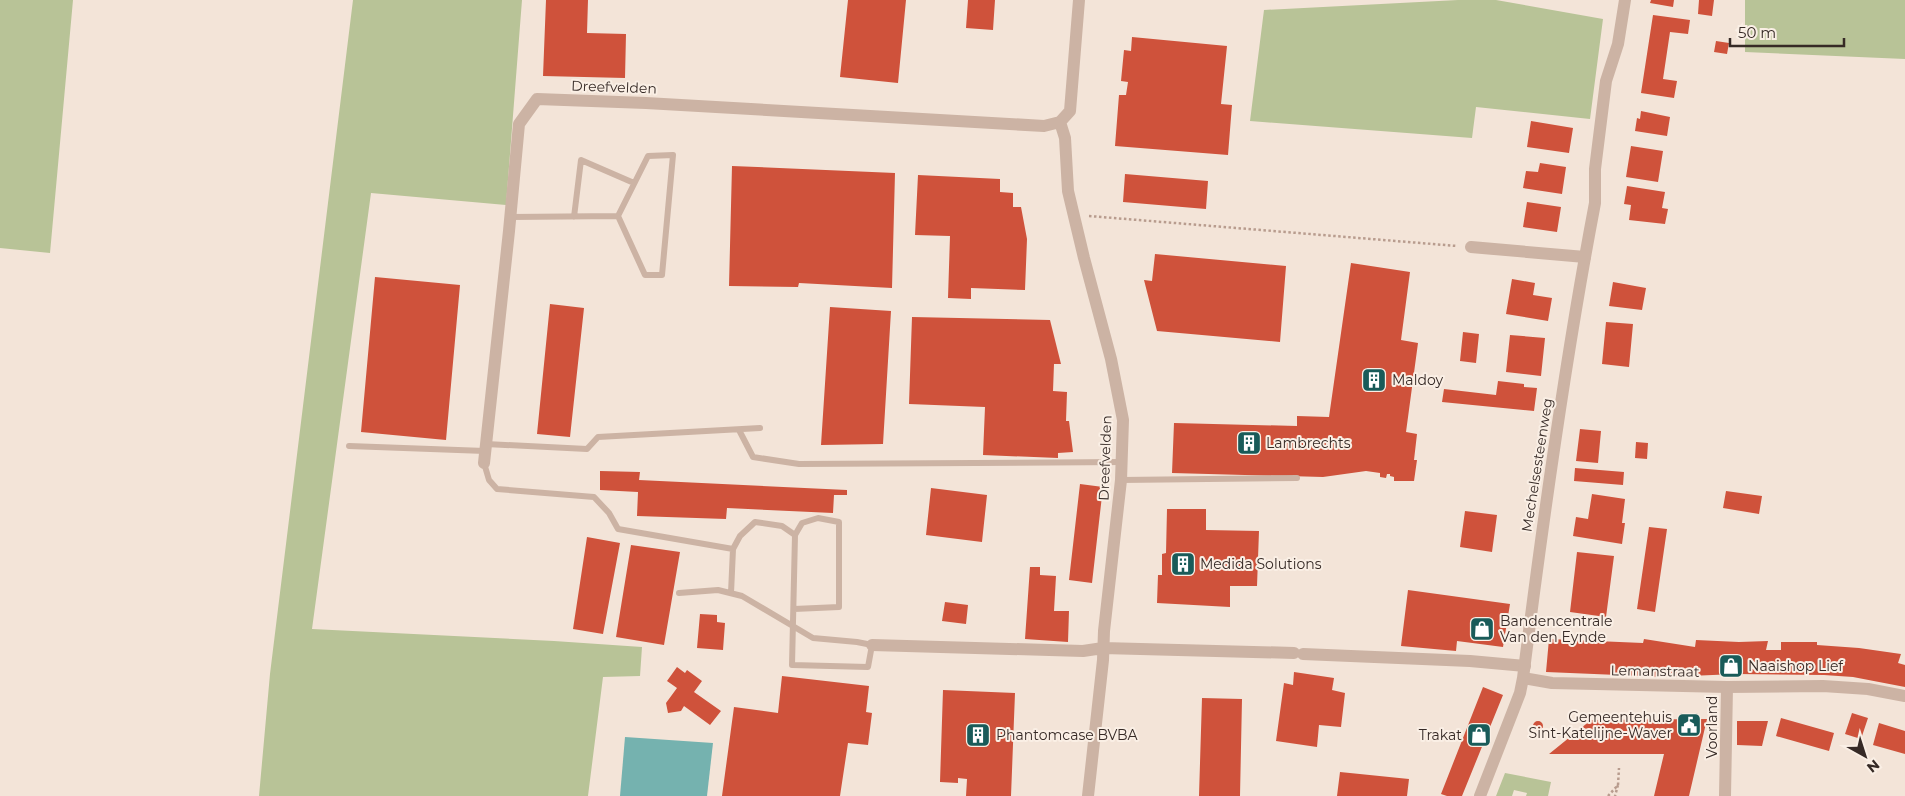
<svg xmlns="http://www.w3.org/2000/svg" width="1905" height="796" font-family="Montserrat,sans-serif">
<rect width="100%" height="100%" fill="#f3e4d8"/>
<path fill="#b8c397" d="M 0,0 L 73,0 L 50,253 L 0,248 Z
M 353,0 L 522,0 L 506,205 L 371,193 L 312,629 L 554,641 L 642,647 L 640,676 L 603,677 L 588,796 L 259,796 L 270,674 Z
M 1458,0 L 1496,0 L 1603,19 L 1590,119 L 1476,107 L 1472,138 L 1250,121 L 1264,10 Z
M 1745,0 L 1905,0 L 1905,59 L 1745,52 Z
M 1505,773 L 1551,782 L 1548,796 L 1526,796 L 1527,793 L 1514,790 L 1512,796 L 1496,796 Z"/>
<path fill="#75b2af" d="M 625,737 L 713,743 L 707,796 L 620,796 Z"/>
<path fill="#cf523b" d="M 546,0 L 588,0 L 587,33 L 626,34 L 625,78 L 543,76 Z
M 848,0 L 906,0 L 898,83 L 840,77 Z
M 968,0 L 995,0 L 993,30 L 966,28 Z
M 1651,0 L 1674,0 L 1673,7 L 1650,3 Z
M 1699,0 L 1714,0 L 1712,16 L 1698,14 Z
M 1653,15 L 1690,20 L 1688,34 L 1670,32 L 1663,79 L 1677,81 L 1674,98 L 1641,93 Z
M 1132,37 L 1227,46 L 1221,104 L 1232,105 L 1228,155 L 1115,146 L 1119,95 L 1126,95 L 1128,82 L 1121,81 L 1124,50 L 1131,51 Z
M 1716,41 L 1729,43 L 1727,54 L 1714,52 Z
M 1641,111 L 1670,117 L 1667,136 L 1635,131 L 1637,118 L 1640,119 Z
M 1531,121 L 1573,128 L 1569,153 L 1527,147 Z
M 1631,146 L 1663,151 L 1658,182 L 1626,177 Z
M 1540,163 L 1566,167 L 1562,194 L 1523,188 L 1526,171 L 1538,172 Z
M 732,166 L 895,173 L 892,288 L 799,283 L 798,287 L 729,286 Z
M 1125,174 L 1208,181 L 1206,209 L 1123,202 Z
M 918,175 L 1000,179 L 1000,192 L 1013,193 L 1013,207 L 1021,207 L 1027,239 L 1025,290 L 971,288 L 971,299 L 948,298 L 950,236 L 915,235 Z
M 1627,186 L 1665,192 L 1662,208 L 1668,209 L 1665,224 L 1629,220 L 1631,205 L 1624,204 Z
M 1527,202 L 1561,207 L 1557,232 L 1523,227 Z
M 1155,254 L 1286,266 L 1280,342 L 1157,331 L 1144,280 L 1152,281 Z
M 1351,263 L 1410,272 L 1401,340 L 1418,343 L 1406,432 L 1417,434 L 1414,460 L 1417,460 L 1414,481 L 1394,481 L 1394,477 L 1390,476 L 1390,474 L 1387,474 L 1386,478 L 1380,477 L 1380,473 L 1366,471 L 1323,477 L 1172,473 L 1174,423 L 1297,426 L 1297,416 L 1329,417 Z
M 375,277 L 460,285 L 446,440 L 361,432 Z
M 1512,279 L 1535,283 L 1533,295 L 1552,298 L 1548,321 L 1506,314 Z
M 1613,282 L 1646,288 L 1642,310 L 1609,306 Z
M 550,304 L 584,308 L 570,437 L 537,434 Z
M 830,307 L 891,311 L 883,444 L 821,445 Z
M 912,317 L 1050,320 L 1061,364 L 1054,364 L 1053,391 L 1067,392 L 1066,421 L 1069,421 L 1073,452 L 1058,453 L 1058,458 L 983,455 L 985,407 L 909,404 Z
M 1606,322 L 1633,324 L 1629,367 L 1602,364 Z
M 1463,332 L 1479,334 L 1476,363 L 1460,361 Z
M 1510,335 L 1545,338 L 1541,376 L 1506,372 Z
M 1498,381 L 1524,384 L 1524,387 L 1537,388 L 1534,411 L 1442,402 L 1444,389 L 1496,395 Z
M 1580,429 L 1601,431 L 1598,463 L 1576,461 Z
M 1636,442 L 1648,443 L 1647,459 L 1635,458 Z
M 1575,468 L 1624,472 L 1623,485 L 1574,481 Z
M 600,471 L 640,472 L 639,480 L 847,490 L 847,495 L 834,495 L 833,513 L 727,508 L 726,519 L 637,516 L 638,492 L 600,490 Z
M 1080,484 L 1103,487 L 1092,583 L 1069,580 Z
M 931,488 L 987,495 L 982,542 L 926,535 Z
M 1726,491 L 1762,496 L 1759,514 L 1723,508 Z
M 1592,494 L 1625,499 L 1622,523 L 1625,523 L 1622,544 L 1573,536 L 1576,517 L 1588,519 Z
M 1167,509 L 1206,509 L 1206,530 L 1259,531 L 1257,586 L 1230,586 L 1230,607 L 1157,603 L 1158,575 L 1162,575 L 1162,554 L 1166,553 Z
M 1465,511 L 1497,515 L 1492,552 L 1460,547 Z
M 1649,527 L 1667,529 L 1655,612 L 1637,609 Z
M 587,537 L 620,543 L 603,634 L 573,629 Z
M 631,545 L 680,552 L 664,645 L 616,637 Z
M 1577,552 L 1614,556 L 1606,617 L 1570,612 Z
M 1030,567 L 1040,567 L 1040,575 L 1056,576 L 1054,611 L 1069,611 L 1068,642 L 1025,639 Z
M 1408,590 L 1510,604 L 1503,647 L 1457,641 L 1456,651 L 1401,646 Z
M 945,602 L 968,605 L 966,624 L 942,621 Z
M 700,614 L 717,615 L 717,622 L 725,623 L 723,650 L 697,648 Z
M 1549,639 L 1643,643 L 1644,639 L 1695,647 L 1696,640 L 1739,642 L 1768,641 L 1766,650 L 1781,650 L 1781,642 L 1817,642 L 1817,645 L 1859,648 L 1901,654 L 1898,663 L 1905,665 L 1905,687 L 1853,677 L 1824,675 L 1736,674 L 1666,677 L 1546,672 Z
M 677,667 L 685,673 L 687,670 L 702,681 L 694,692 L 721,711 L 710,725 L 684,706 L 681,711 L 668,713 L 666,703 L 677,688 L 667,681 Z
M 1294,672 L 1334,678 L 1332,690 L 1345,693 L 1341,727 L 1319,725 L 1317,747 L 1276,741 L 1284,683 L 1293,685 Z
M 782,676 L 869,686 L 866,712 L 872,713 L 868,745 L 848,743 L 840,796 L 722,796 L 734,707 L 778,713 Z
M 1483,687 L 1503,695 L 1462,796 L 1447,796 L 1441,794 Z
M 943,690 L 1015,693 L 1011,796 L 966,796 L 967,779 L 958,778 L 958,783 L 940,782 Z
M 1202,698 L 1242,699 L 1240,796 L 1199,796 Z
M 1852,713 L 1868,718 L 1861,739 L 1845,734 Z
M 1781,718 L 1834,733 L 1829,751 L 1776,736 Z
M 1707,719 L 1689,796 L 1654,796 L 1664,754 L 1549,754 L 1591,720 Z
M 1737,721 L 1768,721 L 1762,746 L 1737,745 Z
M1533 726a5 5 0 1 1 10 0a5 5 0 1 1-10 0Z
M 1879,723 L 1905,731 L 1905,754 L 1873,745 Z
M 1340,772 L 1409,779 L 1407,796 L 1337,796 Z"/>
<g fill="none" stroke-linecap="round" stroke-linejoin="round">
<path stroke="#b89c8e" stroke-width="2.5" stroke-dasharray="2.5 2.5" stroke-linecap="butt" d="M 1089,216 L 1457,246
M 1618,785 L 1619,768
M 1608,796 L 1618,785 L 1615,796"/>
<path stroke="#ccb3a4" stroke-width="6" d="M 511,217 L 618,216 L 645,275 L 662,275 L 673,155 L 648,156 L 618,216
M 574,217 L 581,160 L 634,183
M 739,430 L 753,457 L 799,464 L 1122,462
M 486,444 L 587,449 L 598,437 L 760,428
M 349,446 L 485,451
M 484,463 L 489,480 L 497,489 L 594,497 L 609,513 L 618,529 L 733,549
M 1121,480 L 1297,478
M 679,593 L 718,590 L 742,596 L 813,638 L 857,642 L 872,645 L 868,667 L 792,665 L 795,535 L 782,526 L 755,522 L 740,536 L 733,549 L 731,593
M 794,609 L 839,607 L 839,522 L 818,518 L 802,523 L 795,535"/>
<path stroke="#ccb3a4" stroke-width="12" d="M 1060,122 L 1065,138 L 1068,191 L 1084,258 L 1111,359 L 1123,420 L 1121,480 L 1104,631 L 1103,660 L 1088,796
M 1471,247 L 1585,257
M 484,463 L 509,231 L 519,124 L 537,99 L 646,103 L 1044,126 L 1060,122 L 1070,111 L 1079,0
M 872,645 L 1083,651 L 1103,648 L 1294,653
M 1303,654 L 1470,661 L 1525,666
M 1725,796 L 1727,687"/>
<path stroke="#ccb3a4" stroke-width="12" d="M 1523,678 L 1552,683 L 1727,687 L 1823,686 L 1868,689 L 1905,696
M 1480,796 L 1520,693 L 1523,678 C 1543,519 1565,360 1595,203 L 1595,169 L 1606,81 L 1618,44 L 1625,0"/>
</g>
<defs>
<symbol id="building-square" viewBox="-11 -11 22 22"><rect x="-9" y="-9" width="18" height="18" rx="4" fill="#195b59" stroke="#faefe5"/><path d="M-4-6H4V6H1V3H-1V6H-4ZM-2.5-4.3h1.7v1.8h-1.7ZM.8-4.3h1.7v1.8H.8ZM-2.5-1h1.7V.8h-1.7ZM.8-1h1.7V.8H.8Z" fill="#fff"/></symbol>
<symbol id="shop-square" viewBox="-11 -11 22 22"><rect x="-9" y="-9" width="18" height="18" rx="4" fill="#195b59" stroke="#faefe5"/><path d="M-5-2.5h2.3a2.7 3.5 0 0 1 5.4 0H5L5.5 6h-11ZM-1.5-2.5h3a1.5 2.3 0 0 0-3 0Z" fill="#fff"/></symbol>
<symbol id="civic-square" viewBox="-11 -11 22 22"><rect x="-9" y="-9" width="18" height="18" rx="4" fill="#195b59" stroke="#faefe5"/><path d="M-.6-6.5H3V-4.5H.6V-3L4-1V1h2V6H-6V1h2V-1L-.6-3ZM-1.2 2.5V6h2.4V2.5Z" fill="#fff"/></symbol>
</defs>
<g fill-rule="evenodd">
<use href="#building-square" x="1360" y="366" width="28" height="28"/>
<use href="#building-square" x="1235" y="429" width="28" height="28"/>
<use href="#building-square" x="1169" y="550" width="28" height="28"/>
<use href="#shop-square" x="1468" y="615" width="28" height="28"/>
<use href="#shop-square" x="1717" y="652" width="28" height="28"/>
<use href="#civic-square" x="1675" y="711" width="28" height="28"/>
<use href="#building-square" x="964" y="721" width="28" height="28"/>
<use href="#shop-square" x="1465" y="721" width="28" height="28"/>
</g>
<g text-anchor="middle" dominant-baseline="central" stroke-width="4" stroke-linejoin="round" paint-order="stroke">
<g font-size="14" fill="#362a26" stroke="#faefe5">
<text transform="translate(614 87) rotate(2)">Dreefvelden</text>
<text transform="translate(1105 458) rotate(-88)">Dreefvelden</text>
<text transform="translate(1537 465) rotate(-81)">Mechelsesteenweg</text>
<text transform="translate(1655 671) rotate(1)">Lemanstraat</text>
<text transform="translate(1712 727) rotate(-90)">Voorland</text>
</g>
<g font-size="14" fill="#362a26" stroke="#faefe5" text-anchor="start">
<text x="1392" y="380">Maldoy</text>
<text x="1266" y="443">Lambrechts</text>
<text x="1200" y="564">Medida Solutions</text>
<text x="1500" y="621">Bandencentrale<tspan x="1500" dy="16">Van den Eynde</tspan></text>
<text x="1748" y="666">Naaishop Lief</text>
<text x="1672" y="717" text-anchor="end">Gemeentehuis<tspan x="1672" dy="16">Sint-Katelijne-Waver</tspan></text>
<text x="996" y="735">Phantomcase BVBA</text>
<text x="1462" y="735" text-anchor="end">Trakat</text>
</g>
</g>
<g transform="translate(1865 756) rotate(141)" stroke="#faefe5" stroke-width="4" paint-order="stroke">
<path d="M0-4L9 19L0 12L-9 19Z" fill="#362a26"/>
<text y="-8" font-size="14" font-weight="bold" text-anchor="middle" fill="#362a26">N</text>
</g>
<path d="M1730 38v8h114v-8" fill="none" stroke="#362a26" stroke-width="2.5"/>
<text x="1738" y="38" font-size="15" fill="#362a26" stroke="#faefe5" stroke-width="4" paint-order="stroke">50 m</text>
</svg>
